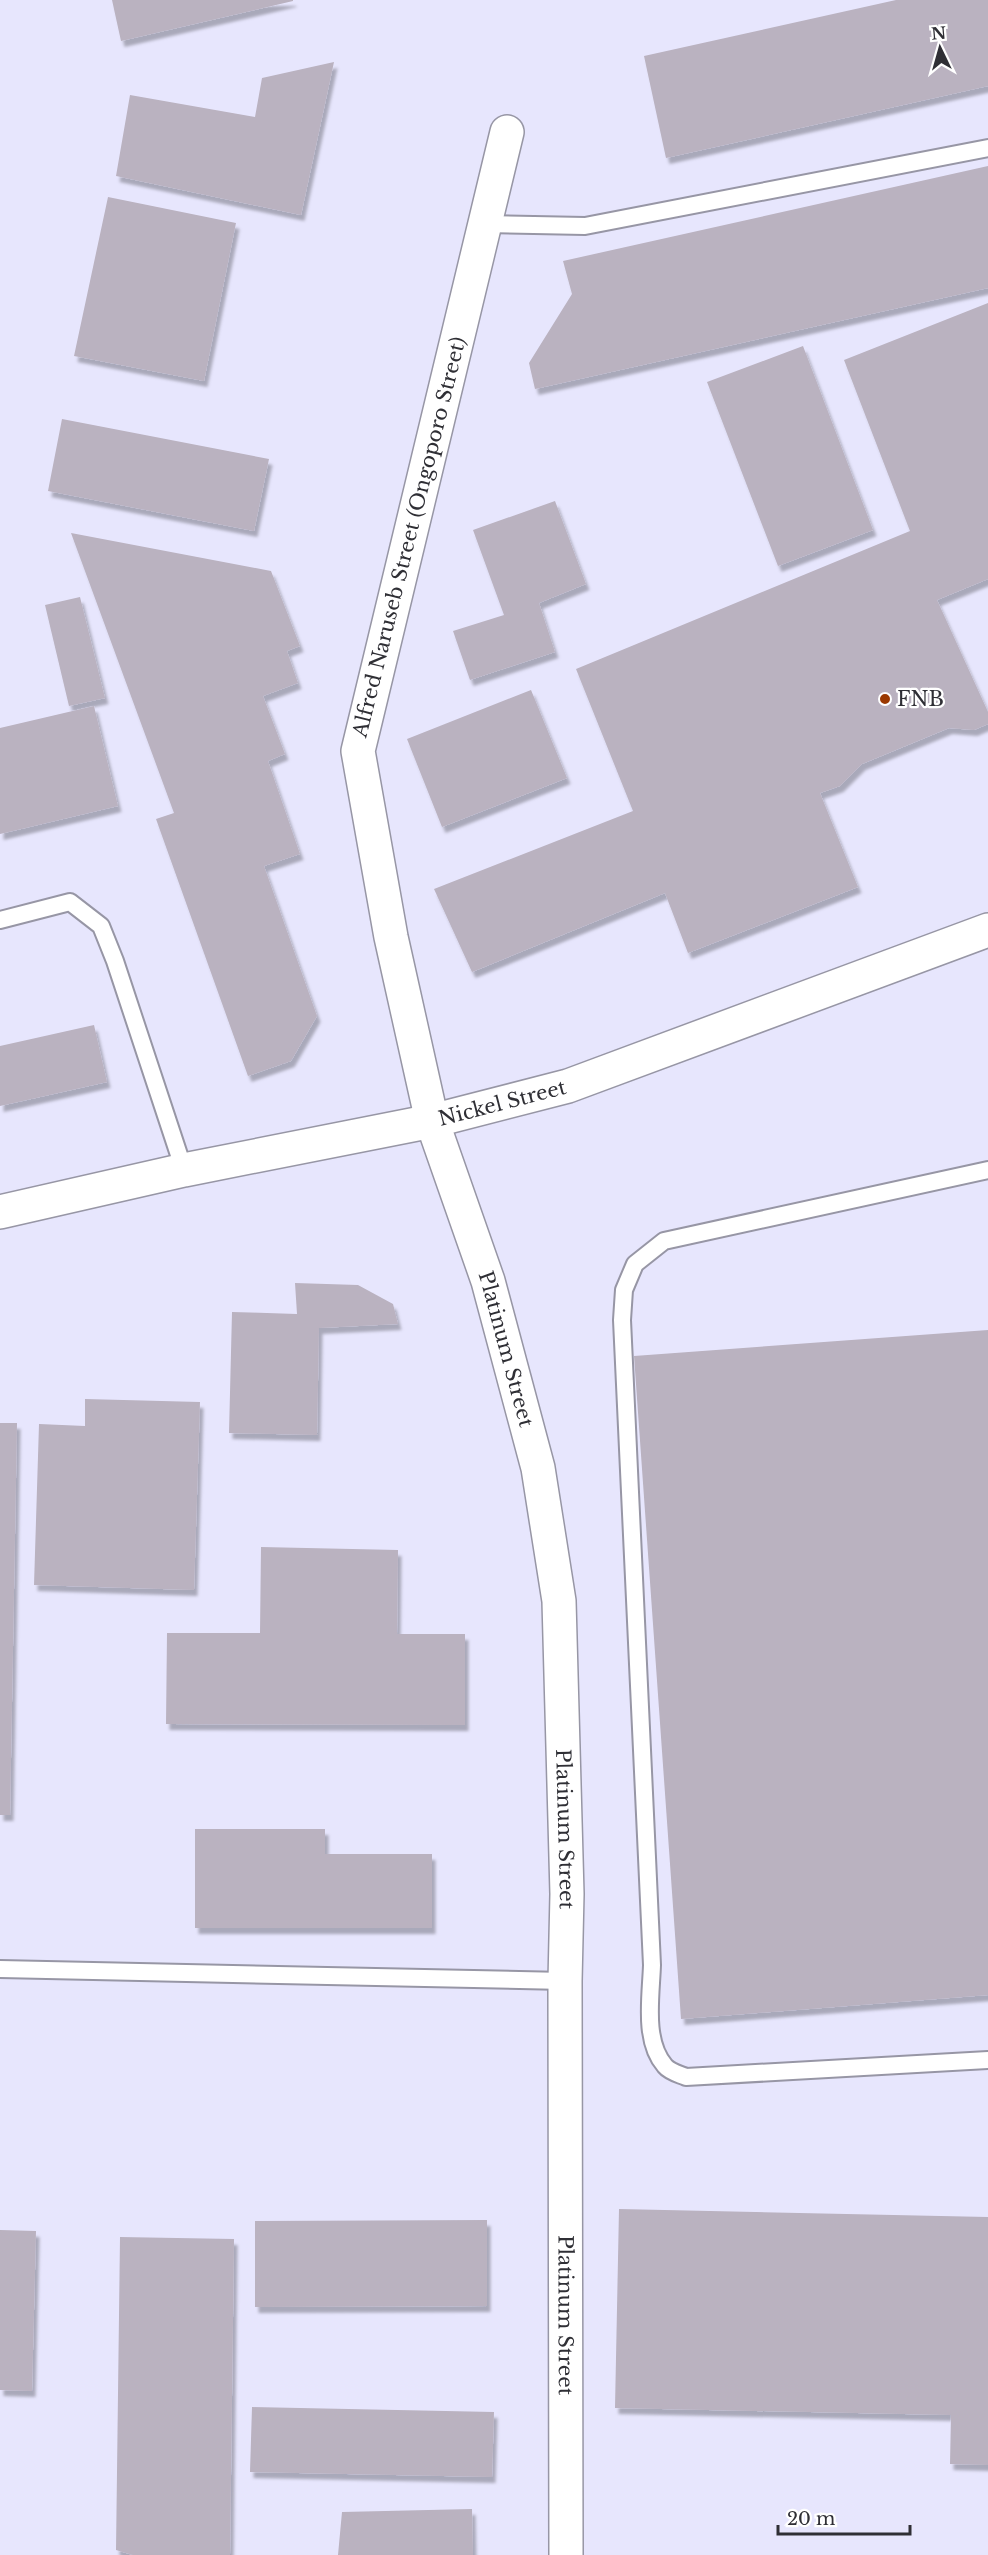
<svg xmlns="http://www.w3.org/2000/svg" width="988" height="2555" font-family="'Libre Baskerville',serif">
<defs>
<filter id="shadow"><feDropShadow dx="3.5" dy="6" stdDeviation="1.5" flood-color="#0004"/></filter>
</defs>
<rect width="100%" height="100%" fill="#f4f3fd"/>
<path fill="#e7e6fd" d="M 0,0 L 988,0 L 988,2555 L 0,2555 Z"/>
<path fill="#bab2c0" filter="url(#shadow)" d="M 112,0 L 293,0 L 293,1 L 121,41 Z
M 896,0 L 988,0 L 988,86 L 666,158 L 644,56 Z
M 334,62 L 301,215 L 116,176 L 130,95 L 255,117 L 262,78 Z
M 988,166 L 988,288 L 535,389 L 529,363 L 572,294 L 563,261 Z
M 108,197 L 236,223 L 204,381 L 74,356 Z
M 988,303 L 988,579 L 937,600 L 988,712 L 988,724 L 974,730 L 949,728 L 862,764 L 840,786 L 820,793 L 858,887 L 688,953 L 665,893 L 472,972 L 434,889 L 633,811 L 576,669 L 910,531 L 844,360 Z
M 803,346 L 873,530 L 778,566 L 707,382 Z
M 62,419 L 269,459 L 254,531 L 48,491 Z
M 555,501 L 586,584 L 539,603 L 555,652 L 470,680 L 453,631 L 504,615 L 473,530 Z
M 71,533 L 271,571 L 300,646 L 287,651 L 298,683 L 263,696 L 285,754 L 268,761 L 300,854 L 264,866 L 317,1016 L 291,1061 L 248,1076 L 156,819 L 174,813 Z
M 80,597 L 105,698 L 69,706 L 45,605 Z
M 531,690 L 567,778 L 442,827 L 407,739 Z
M 94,706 L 118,806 L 0,834 L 0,728 Z
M 94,1025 L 107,1082 L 0,1106 L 0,1046 Z
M 295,1283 L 358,1285 L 393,1304 L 398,1324 L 319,1328 L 317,1435 L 229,1433 L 232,1312 L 297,1314 Z
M 988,1330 L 988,1995 L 681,2019 L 634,1356 Z
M 85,1399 L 200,1402 L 194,1590 L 34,1585 L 39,1424 L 85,1426 Z
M 0,1423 L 17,1423 L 10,1815 L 0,1815 Z
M 261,1547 L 398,1550 L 397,1634 L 465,1634 L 465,1725 L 166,1724 L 167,1633 L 260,1633 Z
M 195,1829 L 325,1829 L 325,1854 L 432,1854 L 432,1928 L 195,1928 Z
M 619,2209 L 988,2217 L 988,2465 L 950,2464 L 951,2415 L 615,2408 Z
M 487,2220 L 487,2306 L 255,2307 L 255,2221 Z
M 0,2230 L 36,2231 L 32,2391 L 0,2390 Z
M 120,2237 L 234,2239 L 230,2555 L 133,2555 L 116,2550 Z
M 252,2407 L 494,2412 L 492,2477 L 250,2472 Z
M 472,2509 L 473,2555 L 338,2555 L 342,2512 Z"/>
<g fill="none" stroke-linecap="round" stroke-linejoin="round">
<defs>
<path id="lane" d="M 485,224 L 585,226 L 988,148
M 0,920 L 70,902 L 101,926 L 115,961 L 184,1170
M 988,1170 L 664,1241 L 635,1264 L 624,1290 L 622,1320 L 652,1965 C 651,1996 643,2041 665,2066 C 670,2072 679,2074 686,2077 L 988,2060
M 0,1969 L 565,1981"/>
<g id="street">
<path id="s1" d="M 507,132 L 358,751 L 391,937 L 432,1121 L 488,1281 L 538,1468 L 559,1601 L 567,1894 L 565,1981 L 566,2555"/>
</g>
<g id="secondary">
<path id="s2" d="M 0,1212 L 184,1170 L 432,1121 L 568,1086 L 988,930"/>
</g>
</defs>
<use href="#lane" stroke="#9796a5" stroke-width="20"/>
<use href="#street" stroke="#9796a5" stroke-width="36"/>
<use href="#secondary" stroke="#9796a5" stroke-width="36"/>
<use href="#lane" stroke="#fff" stroke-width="16"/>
<use href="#street" stroke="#fff" stroke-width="33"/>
<use href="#secondary" stroke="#fff" stroke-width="33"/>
</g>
<circle fill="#9b3800" stroke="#fff" stroke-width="2" cx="885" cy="699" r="6"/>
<g text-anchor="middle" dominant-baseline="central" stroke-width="4.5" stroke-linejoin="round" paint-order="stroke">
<g font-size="20" fill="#2f2f35" stroke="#fff">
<text transform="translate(409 537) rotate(-76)">Alfred Naruseb Street (Ongoporo Street)</text>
<text stroke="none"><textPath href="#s2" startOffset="514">Nickel Street</textPath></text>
<text stroke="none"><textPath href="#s1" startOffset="1254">Platinum Street</textPath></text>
<text stroke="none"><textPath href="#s1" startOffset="1740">Platinum Street</textPath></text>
<text stroke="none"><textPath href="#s1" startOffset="2226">Platinum Street</textPath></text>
</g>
<g font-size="20" fill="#2f2f35" stroke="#fff" text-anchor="start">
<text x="897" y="699">FNB</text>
</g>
</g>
<g transform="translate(940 48) rotate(355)" stroke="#ffffff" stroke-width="4.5" paint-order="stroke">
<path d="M0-4.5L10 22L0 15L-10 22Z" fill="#2f2f35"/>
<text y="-9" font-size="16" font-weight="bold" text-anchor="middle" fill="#2f2f35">N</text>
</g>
<path d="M778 2525v9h132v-9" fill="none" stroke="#2f2f35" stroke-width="3"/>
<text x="787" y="2525" font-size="18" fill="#2f2f35" stroke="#ffffff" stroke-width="4.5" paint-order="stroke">20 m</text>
</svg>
